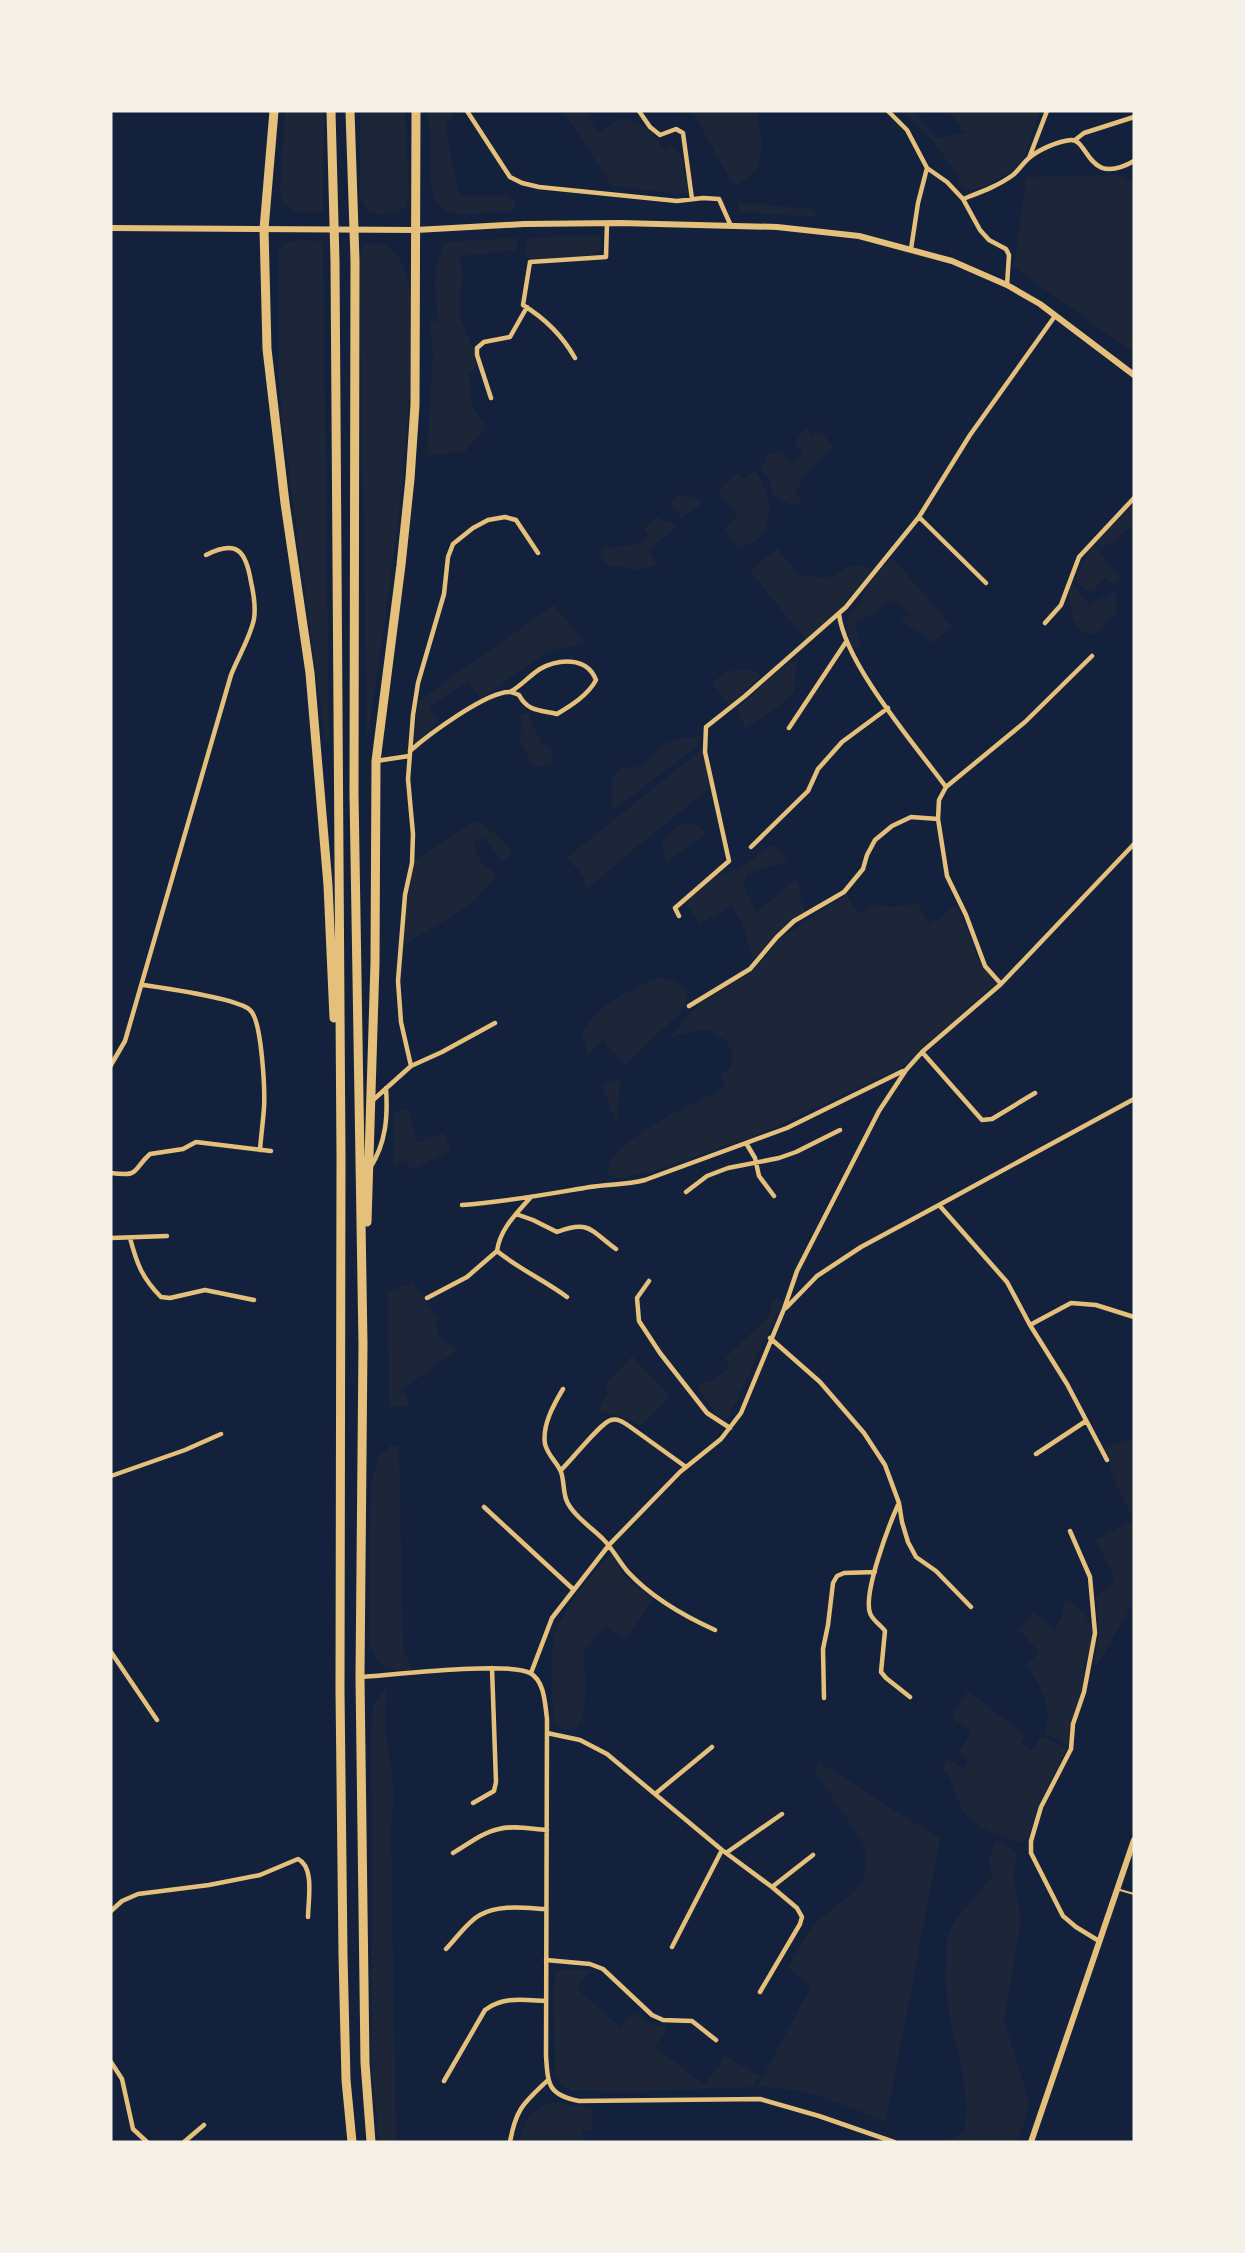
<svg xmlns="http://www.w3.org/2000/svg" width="1245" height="2253" font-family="Georgia,serif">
<rect width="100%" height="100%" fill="#14213d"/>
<path fill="#1d2539" d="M 285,111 L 324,111 L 323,213 C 302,212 287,216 280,193 Z
M 360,111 L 405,111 L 409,197 L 404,208 C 391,213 382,216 368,212 L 360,196 Z
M 427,111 L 452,111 L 452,118 L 445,124 L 459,196 L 506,195 L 515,201 L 515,208 L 510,212 L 456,214 C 446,212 437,207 434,197 C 427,180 432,158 431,140 C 430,130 428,121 427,111 Z
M 563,111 L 585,111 L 598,133 L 622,118 L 646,127 L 665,149 L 670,145 L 681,154 L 689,195 L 612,186 Z
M 692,111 L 756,111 C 761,130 766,155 753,172 C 748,178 740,182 734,186 Z
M 904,111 L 916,113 L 936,138 L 965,133 L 948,111 L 1040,111 L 1023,160 L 1011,171 L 984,187 L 975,189 L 966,189 L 958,183 L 960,179 L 936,145 Z
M 1117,175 L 1134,183 L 1134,353 L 1014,267 L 1026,177 Z
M 738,202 L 811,209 L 816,213 L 816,217 L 740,212 Z
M 596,235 L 601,239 C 602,247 601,250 594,255 L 530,259 L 525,257 L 527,238 Z
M 517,238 L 517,250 L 460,256 L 462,275 L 459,315 L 473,349 L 476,367 L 469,374 C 470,399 470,407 487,427 L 464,452 L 427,455 L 433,355 L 430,322 L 438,321 C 435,292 431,272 444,244 L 459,241 Z
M 323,241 L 329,739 L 325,740 L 282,419 L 278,366 L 279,250 C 289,237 308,241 323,241 Z
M 381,243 C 399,252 406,267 409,286 C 416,321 411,360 409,396 C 403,512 383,628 367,744 L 359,264 L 363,244 Z
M 806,428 L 813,436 L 819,430 L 833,446 L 799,481 L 802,485 L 795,491 L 802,504 L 791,505 L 773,495 L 770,481 L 761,469 L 767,461 L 763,456 L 780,451 L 792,464 L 803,453 L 794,443 Z
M 755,471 C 771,490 777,527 753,543 C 749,545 743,546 739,548 L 725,529 L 737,515 L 718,491 L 737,473 L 742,479 Z
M 688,495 L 700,500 L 701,504 L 681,518 L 670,501 L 678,496 Z
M 1134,504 L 1134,524 L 1113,542 L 1101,548 L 1097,543 L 1100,538 Z
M 658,517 L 664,523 L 669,521 L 676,528 L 648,550 L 657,565 L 638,570 L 620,566 L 608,566 L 599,555 L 603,548 L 631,546 L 649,538 L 644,528 Z
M 1094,545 L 1121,579 L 1114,585 L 1106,577 L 1095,587 L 1098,591 C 1087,593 1080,588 1076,578 L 1088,553 Z
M 777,548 L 799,575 C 808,575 821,579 829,577 C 847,572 851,557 871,570 L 840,609 L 806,640 L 750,571 Z
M 892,557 L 952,627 L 931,643 L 922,633 L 901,622 L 909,613 L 894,600 C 880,605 872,617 857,621 L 855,626 L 862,646 L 853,649 L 849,639 L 847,621 L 861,601 L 869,584 Z
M 1071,582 L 1090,606 L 1101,596 L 1106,599 L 1115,591 L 1117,612 L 1101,629 L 1091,635 C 1070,631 1067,599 1071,582 Z
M 554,605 L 585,643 L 548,651 L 481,699 L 468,681 L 429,707 L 439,722 L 413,745 L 418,701 Z
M 797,659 L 794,691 L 780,706 L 745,728 L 737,709 L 780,669 Z
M 741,669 L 753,670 L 761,676 L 729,705 L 713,683 C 722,673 728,671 741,669 Z
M 528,712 L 541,743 L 551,747 L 553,752 L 552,761 L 540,766 L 533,766 L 518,738 L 524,731 L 519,716 Z
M 700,736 L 700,744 L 612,811 L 612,779 L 620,768 L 637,767 L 645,763 L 663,744 L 681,739 Z
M 702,749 L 710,787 L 585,890 L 584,877 L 567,858 Z
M 474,821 C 483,823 506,842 511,850 L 508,858 L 502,861 L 484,837 L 474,843 C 475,859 485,866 497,875 L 470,905 L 404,945 L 406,903 L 416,859 Z
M 683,824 L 694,824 L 707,833 L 667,861 C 656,843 667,832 683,824 Z
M 776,846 L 789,863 L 761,868 L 747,874 L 744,885 L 756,913 L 796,879 L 802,893 L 799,896 L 806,911 L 781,928 L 753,960 L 742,923 L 731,906 L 700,924 L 686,902 L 717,875 L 740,868 L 769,847 Z
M 846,894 L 859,914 L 875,904 C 891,909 903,907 917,902 L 928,924 L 942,917 L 950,908 L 955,907 L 960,912 L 980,964 L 996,983 L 898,1069 L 755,1136 L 656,1170 L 621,1178 L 609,1176 C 597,1145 702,1099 725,1087 L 721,1075 L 730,1068 L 733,1052 L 726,1041 L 707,1029 L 670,1037 L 700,1003 L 752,972 L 780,939 Z
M 658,978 C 684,980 696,991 679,1014 L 625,1065 L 603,1040 L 588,1054 L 581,1033 C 597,1007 630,988 658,978 Z
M 620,1078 L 617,1123 L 601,1085 Z
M 409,1108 L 416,1143 L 443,1133 L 451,1151 L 410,1170 L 406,1160 L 394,1164 L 393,1113 Z
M 413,1282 L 436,1318 L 437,1333 L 444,1341 L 458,1350 L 402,1389 L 410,1405 L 389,1407 L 388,1292 Z
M 774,1298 L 783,1301 L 727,1420 L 716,1415 L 697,1387 L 705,1381 L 709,1382 L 730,1367 L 725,1358 L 768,1317 Z
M 632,1356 L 670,1396 L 640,1426 C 628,1416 612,1417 599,1410 L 608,1392 L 605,1385 Z
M 1134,1437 L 1134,1601 L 1097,1666 L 1093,1664 L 1099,1636 L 1096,1596 L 1116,1581 L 1096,1540 L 1133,1520 L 1111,1473 L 1110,1461 L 1105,1448 Z
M 391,1445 L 399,1446 L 403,1648 L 412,1670 C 385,1671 377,1666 369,1640 L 371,1481 L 379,1457 Z
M 611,1554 L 624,1576 L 653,1599 L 625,1642 L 607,1625 L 584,1650 C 584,1674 590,1705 577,1727 C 570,1730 561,1731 556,1724 C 550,1713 550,1644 555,1633 C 567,1604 589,1577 611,1554 Z
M 1065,1600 C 1086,1608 1096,1628 1091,1650 C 1089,1656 1085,1661 1084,1667 C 1082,1675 1084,1683 1082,1691 C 1078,1710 1068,1725 1068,1745 L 1044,1733 C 1054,1705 1041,1690 1027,1665 L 1039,1652 L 1019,1630 L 1034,1612 L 1054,1630 L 1061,1618 Z
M 387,1688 L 385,1726 L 394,1790 L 391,1830 L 396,2142 L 379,2142 L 372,2068 L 371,1732 C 372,1712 370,1703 387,1688 Z
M 968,1691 L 1025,1735 L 1021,1744 L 1033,1750 L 1041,1736 L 1067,1748 L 1035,1812 L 1029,1837 C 1023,1842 1019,1844 1011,1840 C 997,1834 975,1827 966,1815 C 955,1801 955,1782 942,1769 L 947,1759 L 964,1769 L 969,1761 L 959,1753 L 972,1730 L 951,1718 Z
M 819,1762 L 940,1839 L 886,2122 C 847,2105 801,2086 757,2087 L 812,1985 L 788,1968 C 796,1955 807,1931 818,1921 C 847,1894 876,1890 863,1843 L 815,1771 Z
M 996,1841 L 1018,1853 L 1013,1873 L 1021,1920 L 1004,2020 L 1029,2102 L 1024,2125 L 1016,2142 L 947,2142 L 965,2131 L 966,2102 L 962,2067 L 949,2015 L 946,1984 L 947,1936 L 958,1917 L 993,1875 L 988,1860 Z
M 563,1969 L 591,1970 L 577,1989 L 620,2027 L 634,2012 L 652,2024 L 668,2027 L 655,2047 L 704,2085 L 721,2064 L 724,2055 L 760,2076 L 753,2087 L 625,2092 L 571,2090 L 563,2087 L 555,2072 L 554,1985 L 556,1972 Z
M 551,2102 L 592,2108 L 593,2131 L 583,2130 L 583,2142 L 520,2142 C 525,2119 530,2111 551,2102 Z"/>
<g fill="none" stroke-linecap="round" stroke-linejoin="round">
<path stroke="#e5c07b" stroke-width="2" d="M 1120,1890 L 1134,1894"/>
<path stroke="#e5c07b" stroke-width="4.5" d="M 467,111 L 510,177 L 522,183 L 539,187 L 677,201 L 703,198 L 719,199 L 731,226
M 639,111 L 650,127 L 660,135 L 676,129 L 683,133 L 692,199
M 888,111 L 907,130 L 927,168 L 918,203 L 911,249
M 1075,140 L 1084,133 L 1134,117
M 1029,158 L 1047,111
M 927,168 L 947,182 L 963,199 C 981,192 998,186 1013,175 C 1019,170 1023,163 1029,158 C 1038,150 1058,141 1071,140 C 1089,139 1087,188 1134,161
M 963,199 L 980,230 L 989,240 L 1006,249 L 1009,255 L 1007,285
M 575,358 C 562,335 546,319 523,305 L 530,262 L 606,257 L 607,223
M 491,398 L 477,355 L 477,348 L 484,342 L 510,337 L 527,307
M 919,517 L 986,583
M 839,614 C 845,664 915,745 946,787 L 939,800 L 938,819 L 947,876 L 966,915 L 985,966 L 1001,984
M 1045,623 L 1061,605 L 1079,557 L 1134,498
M 789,728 L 846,642
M 410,751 C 428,735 487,691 510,692 C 513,692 516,694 519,695 C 528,712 540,710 557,714 C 572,705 588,695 596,680 C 587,656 558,659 540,669 C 529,676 521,686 510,692
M 376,761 L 409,756
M 946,787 L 1025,722 L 1092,656
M 751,847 L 808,791 L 818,769 L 842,742 L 888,708
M 679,916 L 675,908 L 729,861 L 705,752 L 706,727 L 745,696 L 846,607 L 919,517 L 970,435 L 1055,316
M 143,985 C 163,988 237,998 250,1010 C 262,1020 265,1091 264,1108 C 263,1122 261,1136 260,1150
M 689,1006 L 750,969 L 777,937 L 794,921 L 844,892 L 863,869 L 867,855 L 875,840 L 892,826 L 911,817 L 938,819
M 922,1052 L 982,1120 L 992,1119 L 1035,1093
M 111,1065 L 125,1041 L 231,675 C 238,657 250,638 254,619 C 256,606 254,595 251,582 C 246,551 237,539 206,555
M 411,1066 L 401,1022 L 398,981 L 405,895 L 412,863 L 413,834 L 408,779 L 413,715 L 418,683 L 444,594 L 448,557 L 453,544 L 473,528 L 488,520 L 505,517 L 516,520 L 538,553
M 372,1101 L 411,1066 L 442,1052 L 495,1023
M 746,1143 L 755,1158 L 759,1176 L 774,1196
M 370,1168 C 386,1143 388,1117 386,1088
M 111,1173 C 141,1177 132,1170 150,1154 L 183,1149 L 196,1142 L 271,1151
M 686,1192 L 707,1176 L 728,1168 L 779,1158 L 796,1152 L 840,1130
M 530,1198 C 516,1214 500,1229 497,1251 C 519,1269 544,1280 567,1297
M 462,1205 C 506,1202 548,1194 590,1187 C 610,1184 626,1185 645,1180 L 787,1128 L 903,1071
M 939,1205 L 1134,1099
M 516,1214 L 533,1220 L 557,1232 C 590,1220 590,1230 616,1249
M 111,1238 L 167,1236
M 130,1238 C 137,1264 142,1278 161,1297 L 170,1298 L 205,1290 L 254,1300
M 649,1281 L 637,1298 L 639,1321 L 660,1353 L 707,1413 L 730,1428
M 427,1298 L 467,1277 L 497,1251
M 786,1308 L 817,1276 L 861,1247 L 939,1205 L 1007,1282 L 1030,1325 L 1071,1303 L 1096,1305 L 1134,1317
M 1030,1325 L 1067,1384 L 1107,1460
M 770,1338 L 820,1382 L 864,1433 L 885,1465 L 899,1503 L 902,1522 L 908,1542 L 916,1557 L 936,1571 L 971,1607
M 563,1389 C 554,1404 542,1425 545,1444 C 548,1456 557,1462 561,1472 C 564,1480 563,1490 566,1499 C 571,1514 592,1528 603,1539 C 613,1549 619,1562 628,1572 C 652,1598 684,1616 715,1630
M 1036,1454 L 1086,1421
M 561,1470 C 571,1461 601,1422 611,1420 C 617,1418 623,1422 629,1426 L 686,1467
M 111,1476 L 185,1450 L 221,1434
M 898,1505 C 889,1525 863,1593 870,1613 C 872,1620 881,1625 885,1631 L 881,1672 L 886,1678 L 910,1697
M 484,1507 L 574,1590
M 1070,1531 L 1090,1577 L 1095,1633 L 1084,1692 L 1073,1724 L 1071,1749 L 1041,1807 L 1031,1841 L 1031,1853 L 1063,1916 L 1076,1927 L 1099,1941
M 111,1652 L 157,1720
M 531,1673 L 552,1618 L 609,1545 L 680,1472 L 721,1439 L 741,1413 L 784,1309 L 797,1271 L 879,1111 L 906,1070 L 922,1052 L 1001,984 L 1134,844
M 360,1677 C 392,1675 508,1661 530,1673 C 545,1681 545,1705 547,1719 L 546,2056 C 548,2085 548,2095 579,2101 L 760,2099 L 819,2116 L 894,2142
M 824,1698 L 823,1649 L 828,1625 L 833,1583 L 837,1576 L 844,1573 L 875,1572
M 547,1733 L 580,1740 L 607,1754 L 722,1850 L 772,1887 L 813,1855
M 655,1794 L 712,1747
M 473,1803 L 494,1791 L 496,1782 L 492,1668
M 453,1853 C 467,1845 483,1832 499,1829 C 514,1825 531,1829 547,1830
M 726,1853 L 782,1814
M 111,1911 L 122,1901 L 138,1894 L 209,1885 L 260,1875 L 298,1859 C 315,1867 308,1901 308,1917
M 672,1947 L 722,1850
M 446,1949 C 456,1939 467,1922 480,1915 C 499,1904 525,1908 546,1909
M 546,1960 L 590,1964 L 603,1969 L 652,2015 L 663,2020 L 692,2021 L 716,2040
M 760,1992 L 800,1924 L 802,1917 L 797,1908 L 772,1887
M 111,2062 L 122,2079 L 133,2129 L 147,2142
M 444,2081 L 485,2010 C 503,1996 524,2000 546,2001
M 184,2142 L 204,2125
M 510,2142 C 516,2108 524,2103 548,2080"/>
<path stroke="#e5c07b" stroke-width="6" d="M 111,228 L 416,230 L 524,224 L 620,223 L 777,227 L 859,236 L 952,261 L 1007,285 L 1040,304 L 1134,375
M 1031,2142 L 1134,1840"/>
<path stroke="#e5c07b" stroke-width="9" d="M 274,111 L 264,229 L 267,349 L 285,503 L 310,673 L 328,885 L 334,1018
M 331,111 L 335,261 L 341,1158 L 340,1690 L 343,1955 L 346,2080 L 352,2142
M 350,111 L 355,260 L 354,794 L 363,1344 L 360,1677 L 365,2063 L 371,2142
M 367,1222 L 375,963 L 376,761 L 401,565 L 410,479 L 415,405 L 416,111"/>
</g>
<rect width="1245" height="2253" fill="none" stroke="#f6f1e7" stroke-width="225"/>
</svg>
